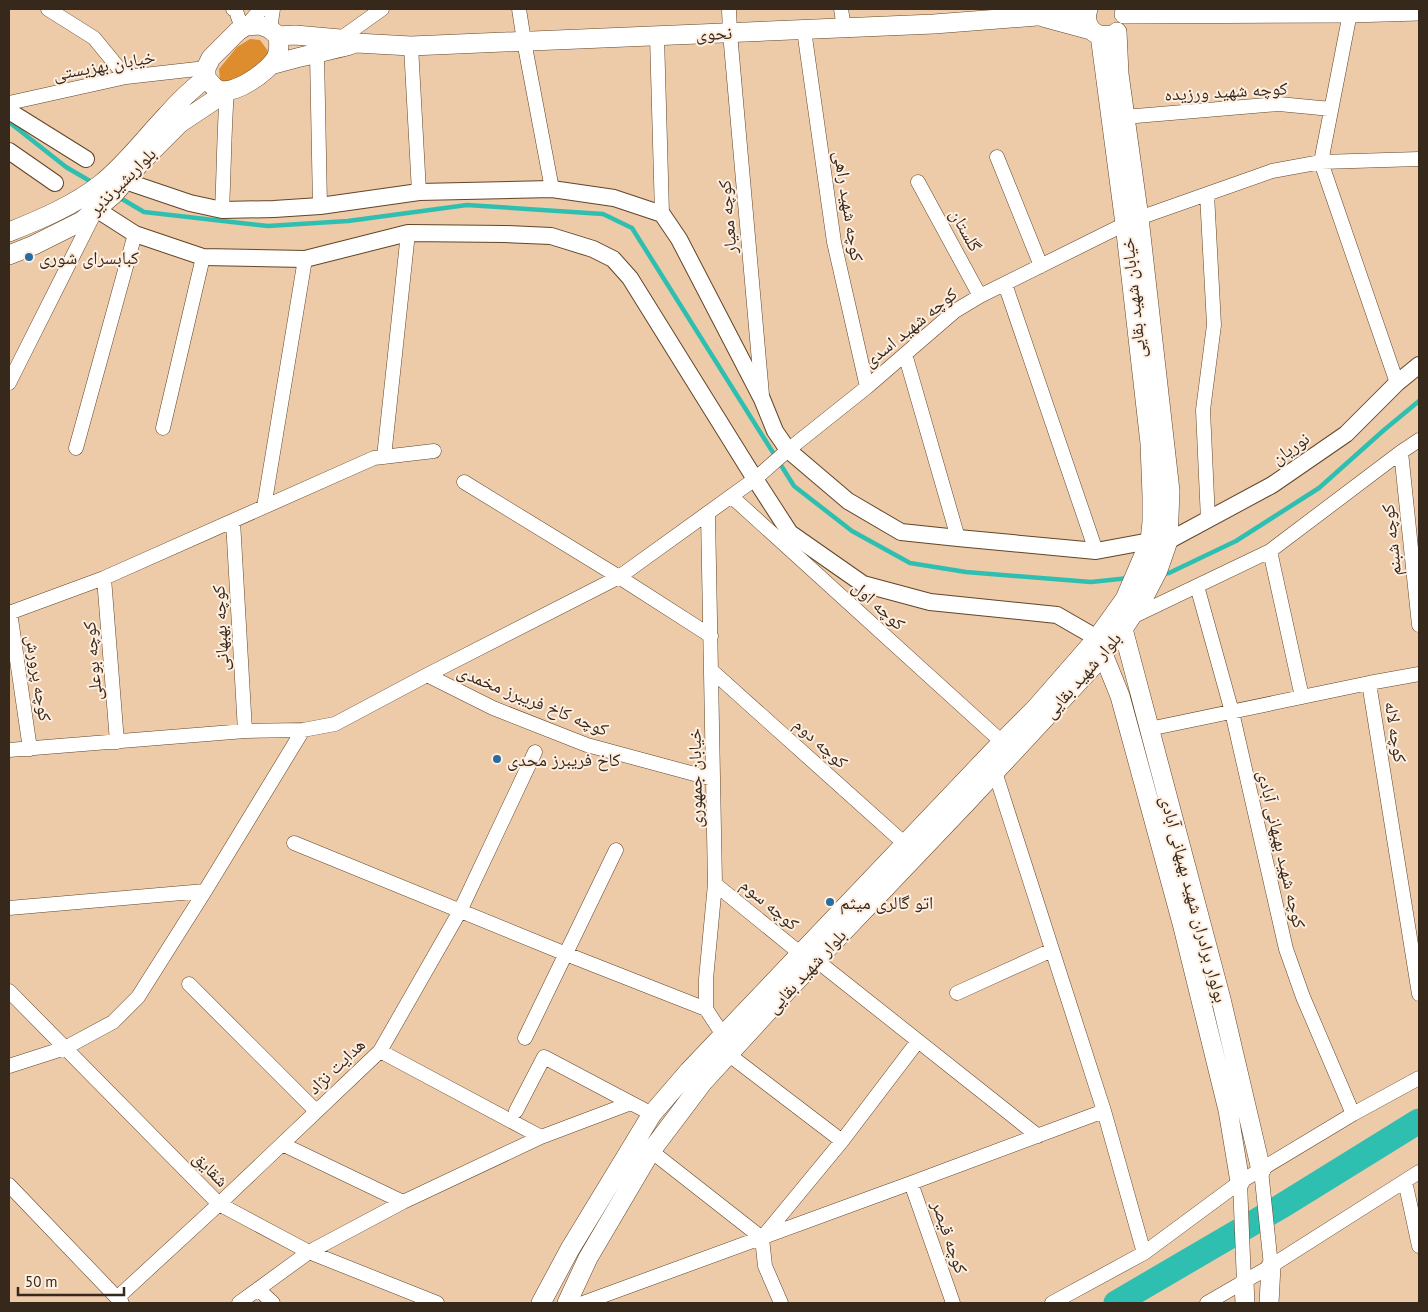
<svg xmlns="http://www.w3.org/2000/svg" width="1428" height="1312" font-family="'PT Sans','Noto Naskh Arabic',sans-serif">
<rect width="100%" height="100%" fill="#edcaa8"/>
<path fill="#de8d2e" d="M 250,39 L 260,40 L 268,51 L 266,64 L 232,85 L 220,80 L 219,69 L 237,47 Z"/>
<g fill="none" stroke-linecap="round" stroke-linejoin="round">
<path stroke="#2fbfb1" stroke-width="4.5" d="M 9,122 L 66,167 L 95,184
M 117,196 L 144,212 L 268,226 L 348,221 L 467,205 L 603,214 L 632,228 L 794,486 L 852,531 L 910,563 L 966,572 L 1091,582 L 1129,578
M 1161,574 L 1169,573 L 1236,541 L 1319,488 L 1384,430 L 1419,401"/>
<path stroke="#2fbfb1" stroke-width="25" d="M 1116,1303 L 1280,1207 L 1419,1121"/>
<defs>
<path id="minor" d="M 48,9 L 94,38 L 126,77
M 233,9 L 236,11 L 242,28
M 519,9 L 524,41 L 552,189
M 729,9 L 730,33 L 762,395
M 841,9 L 844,28
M 1350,9 L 1350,13 L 1321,162 L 1397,383
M 246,26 L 261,9
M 270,29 L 273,9
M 804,30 L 834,242 L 867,387
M 657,36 L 662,214
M 340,39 L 382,9
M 411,46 L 419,192
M 317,54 L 320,206
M 9,103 L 126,77 L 206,68
M 1124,117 L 1279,104 L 1331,109
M 997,157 L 1041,266
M 918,182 L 980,296
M 1207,194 L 1214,325 L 1203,410 L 1208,520
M 222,210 C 224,170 224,130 227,91
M 1139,218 L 1272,171 L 1321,162 L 1419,159
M 1005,284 L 1096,551
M 905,354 L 958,538
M 9,383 L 94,214
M 163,428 L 203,257
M 76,448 L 135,234
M 1401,452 L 1419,625
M 384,457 L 408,233
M 464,482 L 619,577 L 711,636
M 731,496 L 1002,742
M 264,507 L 305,259
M 708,514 L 715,884 L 706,979 L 706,1009 L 723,1035
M 233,521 L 245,731
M 1270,551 L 1302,697
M 104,578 L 117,742
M 1197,586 L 1232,712 L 1286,949 L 1303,997 L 1353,1114
M 10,612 L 30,749
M 9,613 L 104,578 L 374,458 L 434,451
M 1130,618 L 1270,551 L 1401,452 L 1419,440
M 711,670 L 905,844
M 427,675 L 493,708 L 587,745 L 713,779
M 1369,683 L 1419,994
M 1149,729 L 1369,683 L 1419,674
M 9,750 L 245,731 L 303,730 L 335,724 L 427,675 L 619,577 L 755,479 L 788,450 L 867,387 L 955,311 L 980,296 L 1125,224
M 995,772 L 1104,1111 L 1144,1253
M 294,843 L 566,954 L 706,1009
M 715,884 L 801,954
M 9,908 L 205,891
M 816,960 L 1038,1136
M 189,984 L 316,1111
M 9,991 L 219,1204 L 309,1252 L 437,1303
M 957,993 L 1052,950
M 525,1038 L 616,850
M 380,1051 L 541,1137
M 728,1054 L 842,1141
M 9,1066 L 65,1048 L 113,1022 L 138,997 L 205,891 L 303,730
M 516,1111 L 544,1057 L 631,1103
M 282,1144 L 403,1202
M 651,1151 L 762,1238
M 1261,1170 L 1271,1266
M 1405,1181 L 1419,1246
M 1240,1182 L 1244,1283
M 911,1183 L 953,1303
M 9,1185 L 122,1303
M 258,1289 L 273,1303
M 117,1298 L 219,1204 L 380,1051 L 460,911 L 535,752
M 239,1303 L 309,1252 L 403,1202 L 541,1137 L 631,1103 L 652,1114
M 583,1303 L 911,1183 L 1104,1111
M 781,1303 L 765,1266 L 762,1238 L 842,1141 L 918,1041
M 1052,1303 L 1144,1253 L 1240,1182 L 1353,1114 L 1419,1078
M 1207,1303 L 1271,1266 L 1419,1172"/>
<path id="tertiary" d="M 9,111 L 86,159
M 9,151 L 55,183
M 125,181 L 190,203 L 222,210 L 274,209 L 320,206 L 419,192 L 552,189 L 614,198 L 662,214 L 679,239 L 762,399 L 775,431 L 788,450 L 848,501 L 901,532 L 958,538 L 1096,551 L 1150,541 L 1168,541 L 1272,485 L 1346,434 L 1397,383 L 1419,365
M 96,209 L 135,234 L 203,257 L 305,259 L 408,233 L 505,234 L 551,236 L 593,249 L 613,259 L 630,278 L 755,479 L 790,533 L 863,584 L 930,602 L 1057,615 L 1097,638 L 1101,649"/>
<path id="secondary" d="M 1088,9 C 1083,25 1093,38 1110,35
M 1124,14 L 1350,13 L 1419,11
M 1043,17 L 1091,30
M 260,25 L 270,29 L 278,36 C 279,44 280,51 276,58 C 269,71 232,98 217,89 C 213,87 209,81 206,78 L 206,68 L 211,58 L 238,31 L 246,26 Z
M 278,36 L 295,35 L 340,39 L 356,43 L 411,46 L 934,24 L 1037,16 L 1071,9
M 271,65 C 297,57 323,52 350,45
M 9,232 C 39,220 75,205 101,184 C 126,164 145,138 167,115 C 179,101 192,89 206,78
M 9,255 L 34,245 L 82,221 L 114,194 L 140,163 L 180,123 L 213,101 L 225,91
M 1123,629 L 1221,999 L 1261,1170
M 1103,654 L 1120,696 L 1182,923 L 1228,1110 L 1240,1182
M 1244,1283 L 1245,1303
M 541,1303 L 570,1249 L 652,1114 L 689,1071 L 1002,742 L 1035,709 L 1097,638 L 1125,599 L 1150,541 L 1152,522 L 1152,496 L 1150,443 L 1125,224 L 1100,35
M 567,1303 L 588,1258 L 651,1151 L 703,1082 L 783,995 L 967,802 L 1095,664 L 1123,629 L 1143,599 L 1158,570 L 1168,541 L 1170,491 L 1139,218 L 1119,74 L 1117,32
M 1269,1303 L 1271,1266"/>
</defs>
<use href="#minor" stroke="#634527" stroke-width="15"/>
<use href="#tertiary" stroke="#634527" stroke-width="18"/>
<use href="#secondary" stroke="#634527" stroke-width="20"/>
<use href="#minor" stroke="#fff" stroke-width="14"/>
<use href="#tertiary" stroke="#fff" stroke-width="16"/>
<use href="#secondary" stroke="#fff" stroke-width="19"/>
</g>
<g fill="#276da1" stroke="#feefe1" stroke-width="2">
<circle cx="29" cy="257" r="5"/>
<circle cx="497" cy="759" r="5"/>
<circle cx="830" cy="902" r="5"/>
</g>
<g text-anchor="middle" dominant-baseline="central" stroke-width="4" stroke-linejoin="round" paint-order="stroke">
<g font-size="18" fill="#36281b" stroke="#feefe1">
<text transform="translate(714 33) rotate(-2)">نحوی</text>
<text transform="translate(104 65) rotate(-10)">خیابان بهزیستی</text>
<text transform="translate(1226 91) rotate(-3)">کوچه شهید ورزیده</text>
<text transform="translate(122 181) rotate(-45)">بلواربشیرنذیر</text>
<text transform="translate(849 206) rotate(81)">کوچه شهید راهی</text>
<text transform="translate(727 217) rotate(-95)">کوچه معیار</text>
<text transform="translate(966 230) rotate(61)">گلستان</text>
<text transform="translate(1133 298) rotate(-96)">خیابان شهید بقایی</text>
<text transform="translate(910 327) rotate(-39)">کوچه شهید اسدی</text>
<text transform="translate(1290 448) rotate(-35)">نوریان</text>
<text transform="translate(1391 540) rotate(-96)">کوچه شبنم</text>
<text transform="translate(879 605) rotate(42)">کوچه اول</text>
<text transform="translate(220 628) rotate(-93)">کوچه بهبهانی</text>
<text transform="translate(92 661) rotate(-95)">کوچه بوعلی</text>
<text transform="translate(1082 675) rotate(-49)">بلوار شهید بقایی</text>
<text transform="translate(39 678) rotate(81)">کوچه پرورش</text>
<text transform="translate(533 700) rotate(22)">کوچه کاخ فریبرز مخمدی</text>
<text transform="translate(1396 732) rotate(81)">کوچه لاله</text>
<text transform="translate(821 743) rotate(42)">کوچه دوم</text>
<text transform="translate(695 778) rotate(-91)">خیابان جمهوری</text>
<text transform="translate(1282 849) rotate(77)">کوچه شهید بهبهانی آبادی</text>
<text transform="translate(1194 899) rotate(75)">بولوار برادران شهید بهبهانی آبادی</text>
<text transform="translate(770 904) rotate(40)">کوچه سوم</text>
<text transform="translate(806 971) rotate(-47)">بلوار شهید بقایی</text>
<text transform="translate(336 1066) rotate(-44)">هدایت نژاد</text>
<text transform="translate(211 1169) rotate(45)">شقایق</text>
<text transform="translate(950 1237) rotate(71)">کوچه قیصر</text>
</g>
<g font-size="18" fill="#36281b" stroke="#feefe1" text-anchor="start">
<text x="39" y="257">کبابسرای شوری</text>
<text x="507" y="759">کاخ فریبرز محدی</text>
<text x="840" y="902">اتو گالری میثم</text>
</g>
</g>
<rect width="1428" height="1312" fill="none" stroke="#36281b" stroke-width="20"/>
<path d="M18 1287v8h106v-8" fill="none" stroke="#36281b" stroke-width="2.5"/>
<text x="25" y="1287" font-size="15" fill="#36281b" stroke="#feefe1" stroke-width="4" paint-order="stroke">50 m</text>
</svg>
